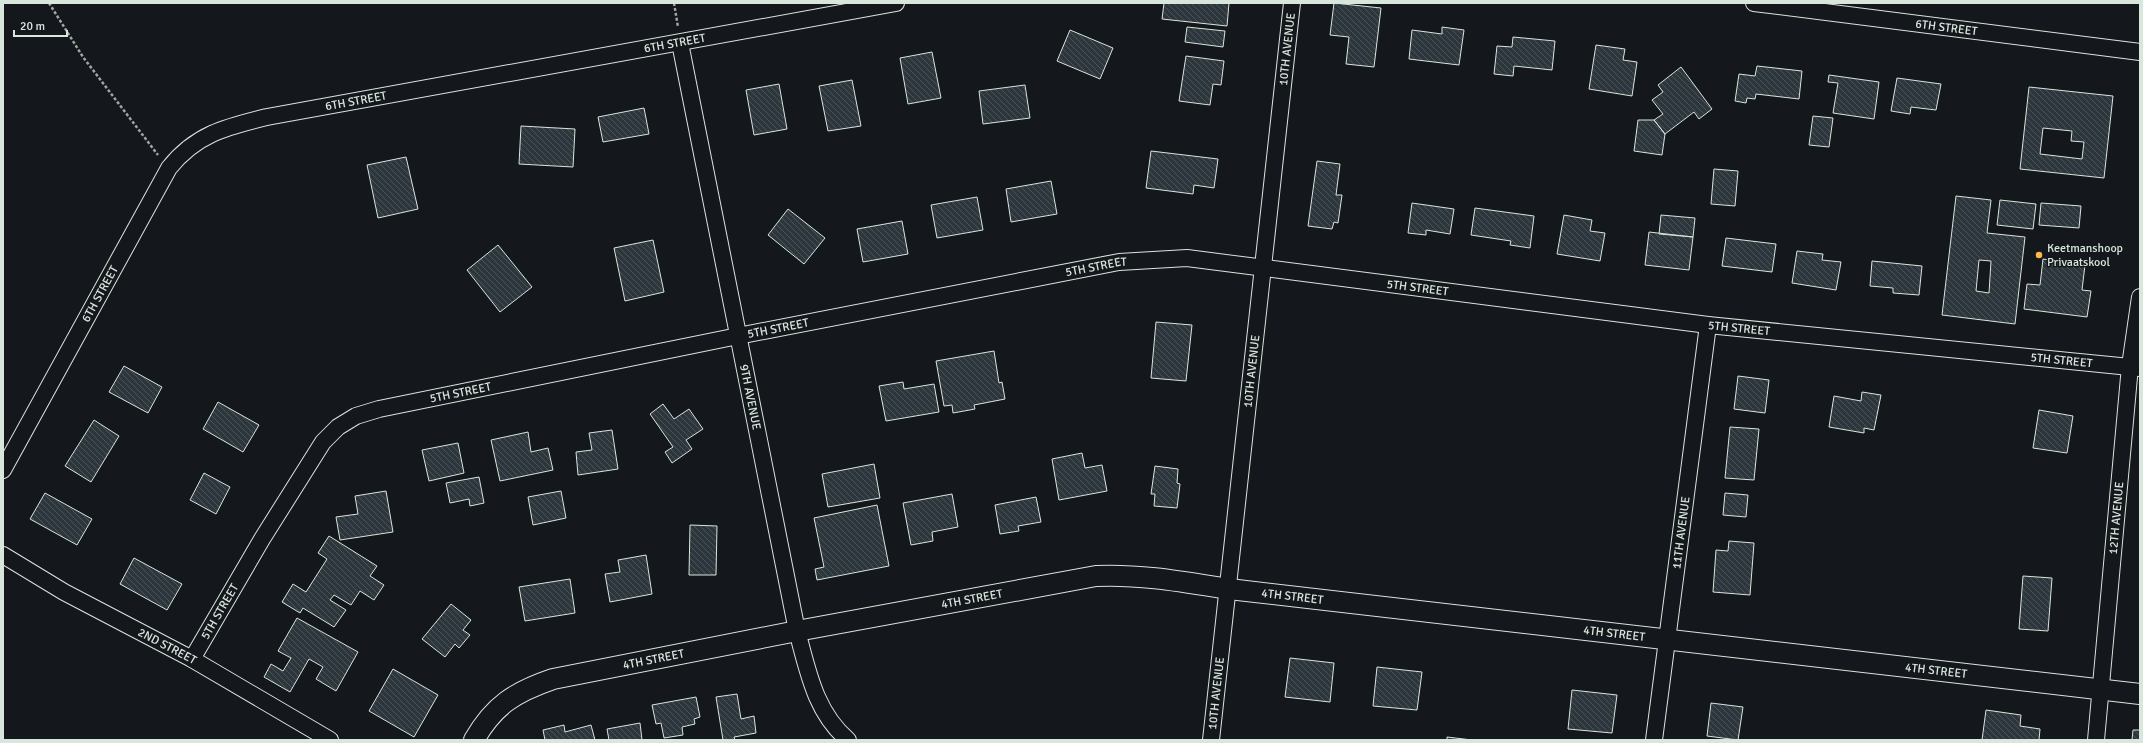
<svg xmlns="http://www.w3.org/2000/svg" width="2143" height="743" font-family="Signika,sans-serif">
<defs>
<pattern id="building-back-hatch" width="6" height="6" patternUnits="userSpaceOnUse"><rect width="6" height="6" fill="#2c363c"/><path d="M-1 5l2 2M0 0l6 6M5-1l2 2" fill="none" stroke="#4a5358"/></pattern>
</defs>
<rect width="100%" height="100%" fill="#14181c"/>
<path fill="url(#building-back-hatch)" stroke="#d8e6dc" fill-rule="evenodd" d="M 1164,3 L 1229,3 L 1227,26 L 1162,19 Z
M 1334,3 L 1381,8 L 1374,67 L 1346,64 L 1349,37 L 1330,35 Z
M 1187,27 L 1225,31 L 1223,47 L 1185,42 Z
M 1442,27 L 1464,30 L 1459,65 L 1409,59 L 1412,30 L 1442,34 Z
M 1070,30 L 1113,48 L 1100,79 L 1057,61 Z
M 1513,37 L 1555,41 L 1552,70 L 1514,66 L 1513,76 L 1494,74 L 1497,46 L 1512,47 Z
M 1596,45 L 1625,49 L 1623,60 L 1637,62 L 1632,96 L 1589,89 Z
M 932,52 L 941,98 L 908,104 L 900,58 Z
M 1186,56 L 1224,61 L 1221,85 L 1213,84 L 1210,105 L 1179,101 Z
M 1757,66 L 1802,71 L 1799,99 L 1756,94 L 1755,99 L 1747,98 L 1746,103 L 1735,101 L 1739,74 L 1755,76 Z
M 1681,67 L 1712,109 L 1699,119 L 1694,112 L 1665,134 L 1654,120 L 1663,114 L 1652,100 L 1663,92 L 1658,85 Z
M 1829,75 L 1879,82 L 1874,119 L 1833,113 L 1838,83 L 1828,82 Z
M 1897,78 L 1941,84 L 1936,110 L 1911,107 L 1910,114 L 1891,111 Z
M 852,80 L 861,126 L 828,131 L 819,86 Z
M 779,84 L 787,129 L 754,135 L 746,90 Z
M 1025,85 L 1030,118 L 983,124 L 979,91 Z
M 2029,87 L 2113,96 L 2104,178 L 2020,169 ZM 2043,128 L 2072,131 L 2071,141 L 2084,142 L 2082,159 L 2040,154 Z
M 644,108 L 649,134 L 603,142 L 598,117 Z
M 1813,116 L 1833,118 L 1829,147 L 1809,145 Z
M 1638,120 L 1654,120 L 1665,134 L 1662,155 L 1634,151 Z
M 521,126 L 575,129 L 573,167 L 519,164 Z
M 1151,151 L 1218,159 L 1214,188 L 1194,185 L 1193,194 L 1146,188 Z
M 406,157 L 418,209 L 378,218 L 367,165 Z
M 1317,161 L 1340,164 L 1336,195 L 1342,195 L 1338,223 L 1334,222 L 1332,229 L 1308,226 Z
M 1714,169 L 1738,171 L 1735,206 L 1711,204 Z
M 1051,181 L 1057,214 L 1011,222 L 1006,189 Z
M 1956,196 L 1991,200 L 1987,233 L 2025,237 L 2015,324 L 1942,315 ZM 1979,260 L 1991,261 L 1989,293 L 1976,291 Z
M 977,197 L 983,230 L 937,238 L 931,205 Z
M 2000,200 L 2036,204 L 2033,229 L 1997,225 Z
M 1412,203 L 1454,209 L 1450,234 L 1426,230 L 1426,235 L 1408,233 Z
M 2041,203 L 2081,206 L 2079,228 L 2039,225 Z
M 1475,208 L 1534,216 L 1530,248 L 1510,245 L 1511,241 L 1471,235 Z
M 788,209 L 825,238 L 804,264 L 768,235 Z
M 1564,215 L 1592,220 L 1590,231 L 1605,233 L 1600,261 L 1557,254 Z
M 1661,215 L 1695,218 L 1693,237 L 1659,234 Z
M 902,221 L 908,254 L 863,262 L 857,229 Z
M 1649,232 L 1693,237 L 1689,270 L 1645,265 Z
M 1726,238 L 1776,244 L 1772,272 L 1722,266 Z
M 653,240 L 664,292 L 625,301 L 614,248 Z
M 498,245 L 532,287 L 500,312 L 467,270 Z
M 1797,251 L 1823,254 L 1822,260 L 1841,262 L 1836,290 L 1792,283 Z
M 2043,259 L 2085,265 L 2082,290 L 2091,291 L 2087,317 L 2024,309 L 2027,284 L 2040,285 Z
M 1872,261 L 1922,266 L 1919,295 L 1893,293 L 1893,288 L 1870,286 Z
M 1156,322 L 1192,325 L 1186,381 L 1151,378 Z
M 994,351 L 999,383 L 1002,382 L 1005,399 L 974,405 L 975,409 L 953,413 L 952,405 L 944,406 L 936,361 Z
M 124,366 L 162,387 L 148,413 L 109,392 Z
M 1738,376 L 1769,380 L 1765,413 L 1734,409 Z
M 903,382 L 904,389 L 934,384 L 939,412 L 886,421 L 879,386 Z
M 1862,392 L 1881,395 L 1874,430 L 1864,428 L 1864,433 L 1829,427 L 1834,396 L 1861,401 Z
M 218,402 L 259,425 L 243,452 L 203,429 Z
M 663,404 L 674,419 L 689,409 L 703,429 L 686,440 L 692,449 L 672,463 L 665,452 L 673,447 L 650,414 Z
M 2039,410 L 2073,416 L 2067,453 L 2033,448 Z
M 94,420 L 119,436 L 91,482 L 65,466 Z
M 1730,427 L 1759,429 L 1754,480 L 1725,478 Z
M 612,430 L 618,469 L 578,475 L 576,452 L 592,450 L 589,433 Z
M 528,432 L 531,452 L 548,448 L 553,470 L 500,481 L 491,440 Z
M 458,443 L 464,473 L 429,481 L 422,450 Z
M 1082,453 L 1085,468 L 1102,465 L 1107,491 L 1059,500 L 1052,459 Z
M 874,464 L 880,498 L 828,507 L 822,474 Z
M 1155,466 L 1178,469 L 1177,483 L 1180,484 L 1177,508 L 1154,506 L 1155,494 L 1151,494 Z
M 204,473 L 230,487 L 216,514 L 190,500 Z
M 479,477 L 484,503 L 470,506 L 469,499 L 450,503 L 446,483 Z
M 386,491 L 393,532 L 340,540 L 336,517 L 358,514 L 355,496 Z
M 561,491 L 566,518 L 533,525 L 528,497 Z
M 45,493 L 92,519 L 77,545 L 30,519 Z
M 1725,493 L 1748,495 L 1746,517 L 1723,515 Z
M 952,494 L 958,527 L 932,532 L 933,541 L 911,545 L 903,503 Z
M 1036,497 L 1041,522 L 1018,526 L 1019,531 L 1000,534 L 995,505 Z
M 877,505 L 889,566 L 817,580 L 815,569 L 824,567 L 814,518 Z
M 690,525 L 717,526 L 716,575 L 689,575 Z
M 329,536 L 377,566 L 370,576 L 384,585 L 374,600 L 360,591 L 351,605 L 334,595 L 330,600 L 346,610 L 334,627 L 303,608 L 300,613 L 282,602 L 293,584 L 306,592 L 327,559 L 318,553 Z
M 1729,541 L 1754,543 L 1750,595 L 1713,592 L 1716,550 L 1728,551 Z
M 646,555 L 652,594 L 610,602 L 605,574 L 620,572 L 618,560 Z
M 134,558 L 182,584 L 167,610 L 120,584 Z
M 2023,576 L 2052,578 L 2048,631 L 2019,629 Z
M 570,579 L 575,613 L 525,621 L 519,587 Z
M 451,604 L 471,620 L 463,630 L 470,635 L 459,648 L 455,644 L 445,657 L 422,639 Z
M 297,618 L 358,652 L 336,691 L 316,679 L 323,667 L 309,659 L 290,692 L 264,677 L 271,664 L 283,671 L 291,658 L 278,651 Z
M 1290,658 L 1334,663 L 1330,702 L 1285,697 Z
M 1377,667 L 1422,672 L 1417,710 L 1373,706 Z
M 393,669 L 438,695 L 414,737 L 369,711 Z
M 1572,690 L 1617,695 L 1612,733 L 1568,729 Z
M 737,694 L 741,719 L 754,716 L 756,733 L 734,737 L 735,740 L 723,740 L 716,697 Z
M 696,697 L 700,717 L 694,719 L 695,724 L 682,727 L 683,735 L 664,738 L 661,723 L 656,724 L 652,705 Z
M 1711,703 L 1743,707 L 1738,740 L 1707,736 Z
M 1986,710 L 2021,715 L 2020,726 L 2040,729 L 2039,740 L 1982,740 Z
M 640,723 L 642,740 L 609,740 L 607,729 Z
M 564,725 L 565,732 L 591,725 L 595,740 L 545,740 L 543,730 Z
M 2133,730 L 2140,730 L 2140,740 L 2132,740 Z
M 1447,737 L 1472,740 L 1447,740 Z"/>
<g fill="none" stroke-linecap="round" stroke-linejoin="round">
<defs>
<g id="minor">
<path id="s1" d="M 1754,3 L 2140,52"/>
<path id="s2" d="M 680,43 L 797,631 C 808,671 815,712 848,740"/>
<path id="s3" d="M 3,470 L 169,168 C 196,134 226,127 267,117 L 896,3"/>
<path id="s4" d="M 3,555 L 64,592 L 192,659 L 330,740"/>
<path id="s5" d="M 192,659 L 262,539 L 323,442 L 338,427 L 356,416 L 379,409 L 738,336 L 1119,262 L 1187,258 L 1708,325 L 2140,368"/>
<path id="s6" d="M 1211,740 L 1292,3"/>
<path id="s7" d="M 1654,740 L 1708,325"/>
<path id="s8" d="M 2096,740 L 2130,366 L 2140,297"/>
</g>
<g id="tertiary">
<path id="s9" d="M 474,740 C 494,705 515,692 553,679 L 797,631 L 1096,576 C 1141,574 1184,582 1229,589 L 2140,694"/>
</g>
</defs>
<use href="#minor" stroke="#d8e6dc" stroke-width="18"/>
<use href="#tertiary" stroke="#d8e6dc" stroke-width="22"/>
<path stroke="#9da8a2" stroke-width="2.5" stroke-dasharray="3 2" stroke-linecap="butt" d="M 49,3 L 83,57 L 158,155
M 674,3 L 678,27"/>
<use href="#minor" stroke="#14181c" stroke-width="16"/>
<use href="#tertiary" stroke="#14181c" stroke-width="20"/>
</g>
<circle fill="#ffb74d" stroke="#14181c" stroke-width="1.5" cx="2039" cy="255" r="4"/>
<g text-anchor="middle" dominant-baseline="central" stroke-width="3" stroke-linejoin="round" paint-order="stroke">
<g font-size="12" fill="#d8e6dc" stroke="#14181c">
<text stroke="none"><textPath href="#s1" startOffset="194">6TH STREET</textPath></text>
<text stroke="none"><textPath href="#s3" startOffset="872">6TH STREET</textPath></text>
<text stroke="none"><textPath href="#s6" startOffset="695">10TH AVENUE</textPath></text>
<text stroke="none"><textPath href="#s3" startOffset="548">6TH STREET</textPath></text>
<text stroke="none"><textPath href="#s5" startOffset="1051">5TH STREET</textPath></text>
<text stroke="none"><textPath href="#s5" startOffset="1375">5TH STREET</textPath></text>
<text stroke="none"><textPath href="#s3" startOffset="201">6TH STREET</textPath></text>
<text stroke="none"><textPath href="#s5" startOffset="727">5TH STREET</textPath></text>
<text stroke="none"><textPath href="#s5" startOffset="1699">5TH STREET</textPath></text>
<text stroke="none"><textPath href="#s5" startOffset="2023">5TH STREET</textPath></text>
<text stroke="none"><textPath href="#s6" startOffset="371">10TH AVENUE</textPath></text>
<text stroke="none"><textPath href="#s5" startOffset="403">5TH STREET</textPath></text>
<text stroke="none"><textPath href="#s2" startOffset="361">9TH AVENUE</textPath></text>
<text stroke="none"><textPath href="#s8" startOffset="223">12TH AVENUE</textPath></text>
<text stroke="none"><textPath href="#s7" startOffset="209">11TH AVENUE</textPath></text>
<text stroke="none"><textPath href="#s9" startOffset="853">4TH STREET</textPath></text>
<text stroke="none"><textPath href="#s9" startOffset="529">4TH STREET</textPath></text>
<text stroke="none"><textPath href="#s5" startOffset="55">5TH STREET</textPath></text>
<text stroke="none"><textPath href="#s9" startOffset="1177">4TH STREET</textPath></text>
<text stroke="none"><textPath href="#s4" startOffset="188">2ND STREET</textPath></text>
<text stroke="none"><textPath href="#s9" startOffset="205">4TH STREET</textPath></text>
<text stroke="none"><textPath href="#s9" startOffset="1501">4TH STREET</textPath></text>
<text stroke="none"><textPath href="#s6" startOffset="47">10TH AVENUE</textPath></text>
</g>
<g font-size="12" fill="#d8e6dc" stroke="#14181c" text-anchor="start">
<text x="2047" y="248">Keetmanshoop<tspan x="2047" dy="14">Privaatskool</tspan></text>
</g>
</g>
<rect width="2143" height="743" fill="none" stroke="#d8e6dc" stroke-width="8"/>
<path d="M14 30v6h53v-6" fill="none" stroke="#d8e6dc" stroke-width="2"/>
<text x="20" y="30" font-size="12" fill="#d8e6dc" stroke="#14181c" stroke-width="3" paint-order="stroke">20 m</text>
</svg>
